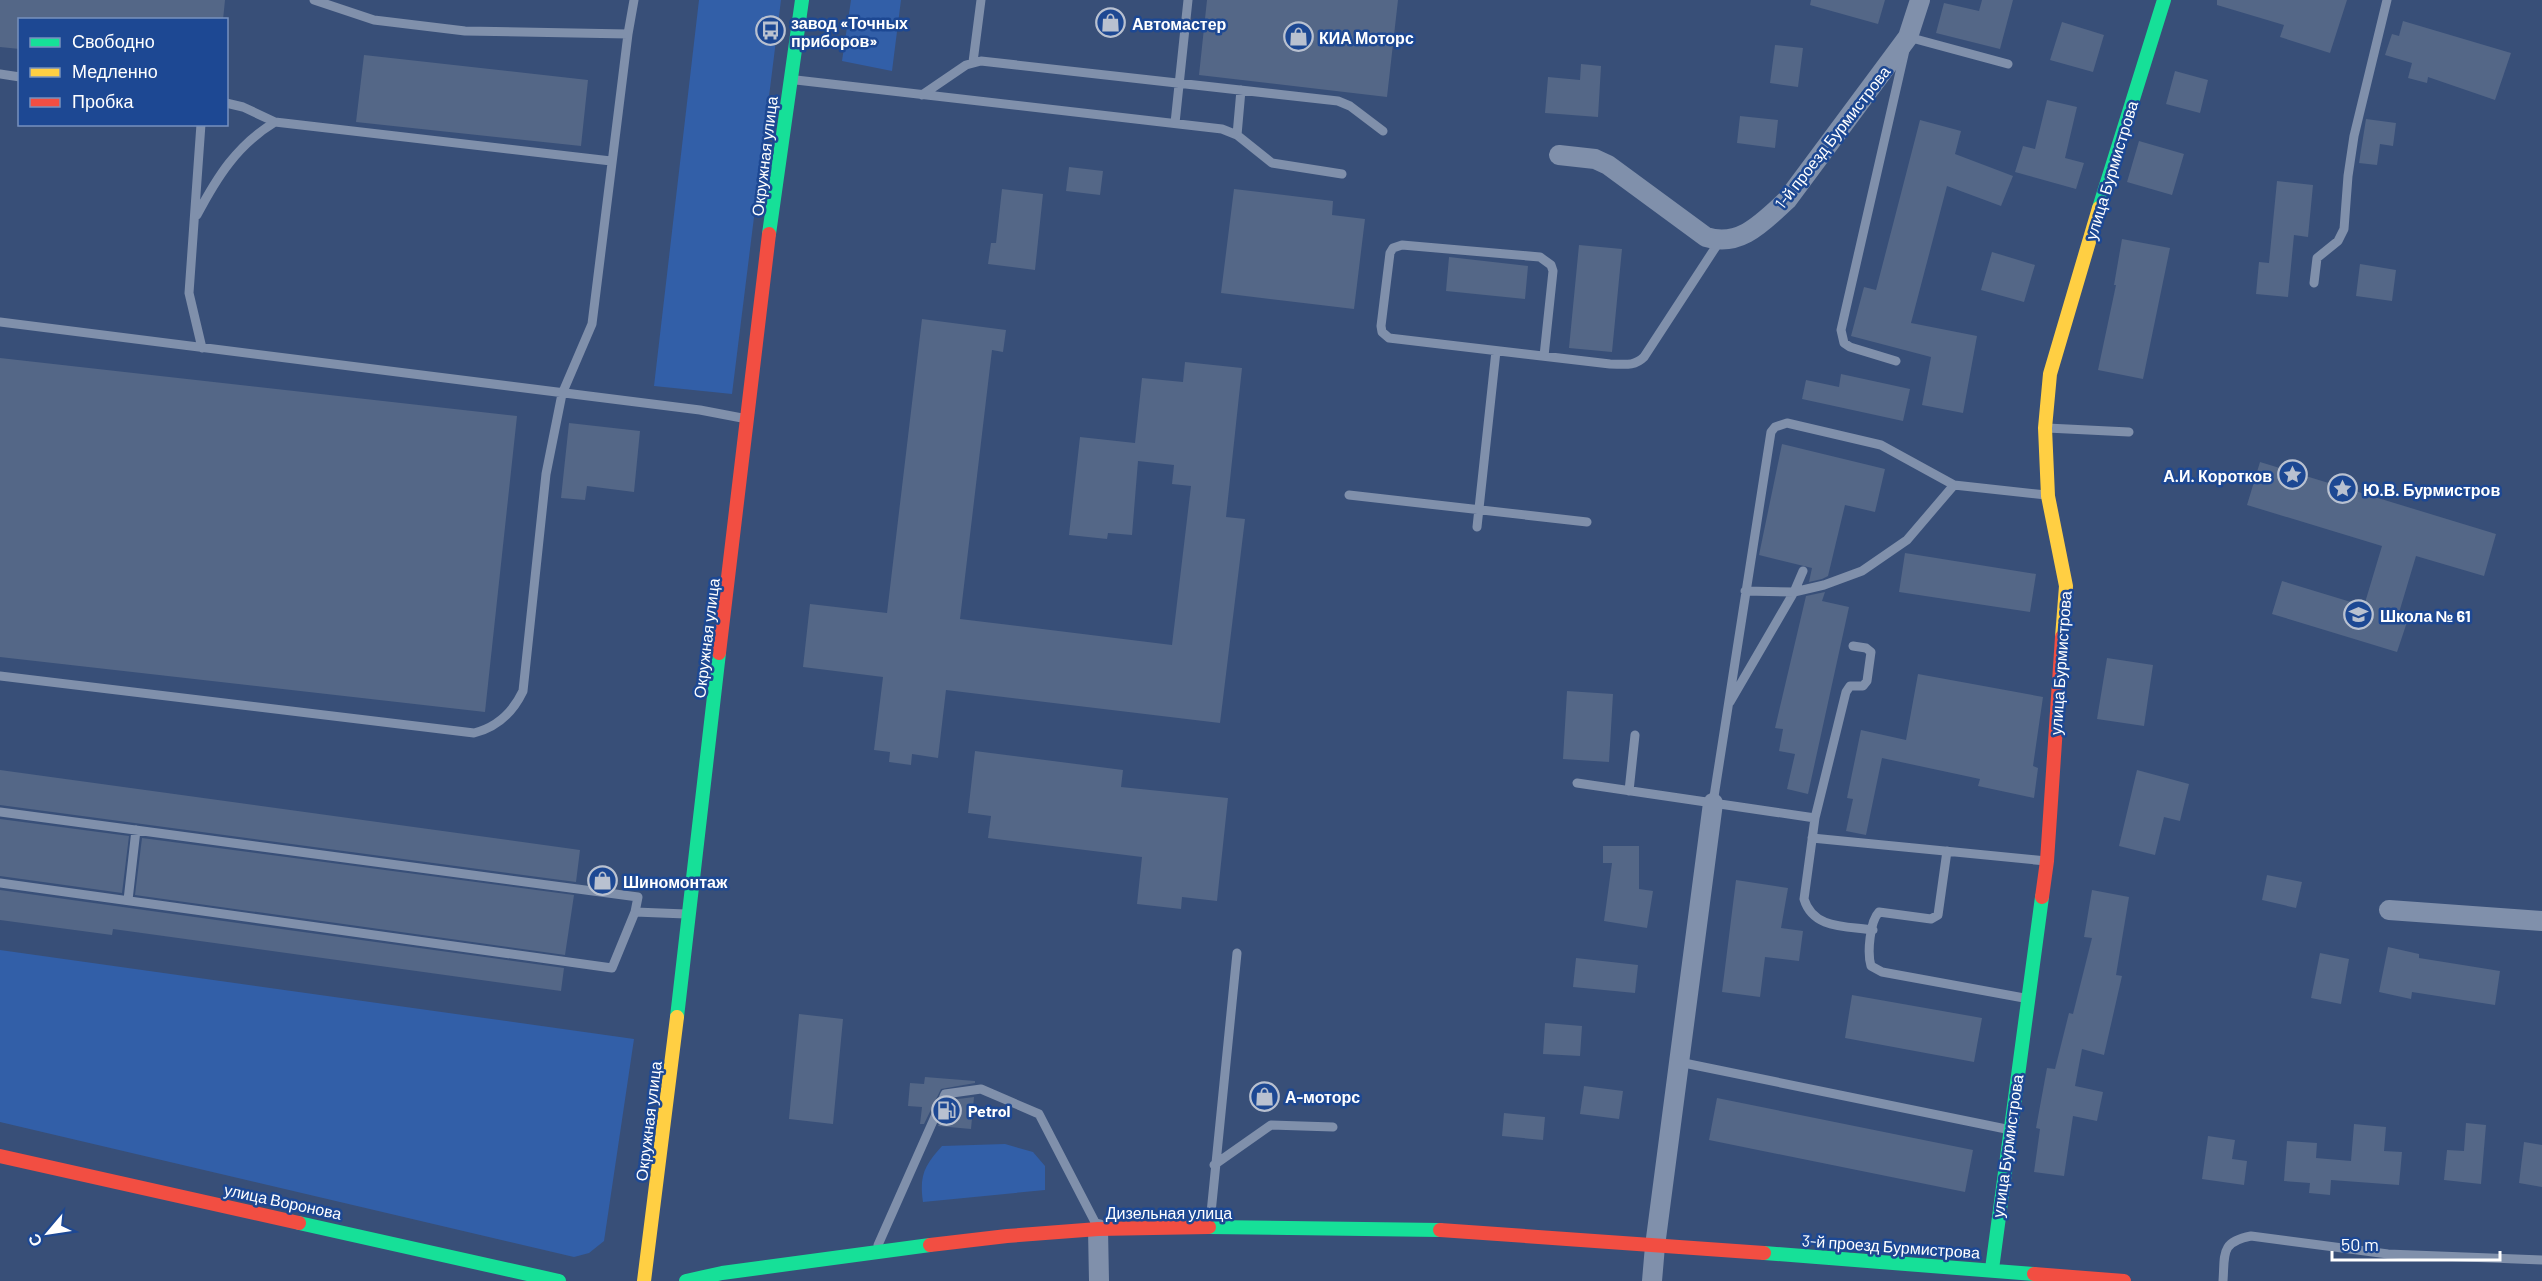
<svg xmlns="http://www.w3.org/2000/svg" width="2542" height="1281" font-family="Barlow,sans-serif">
<rect width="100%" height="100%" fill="#384f78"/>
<path fill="#325fa8" d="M 699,0 L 781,0 L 732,394 L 654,386 Z
M 851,0 L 901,0 L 892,71 L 842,61 Z
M 0,950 L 634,1039 L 604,1241 L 589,1253 L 574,1257 L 0,1122 Z
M 1005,1144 L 1033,1152 L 1045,1166 L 1045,1190 L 923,1202 C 919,1175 925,1165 942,1146 Z"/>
<path fill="#546787" d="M 0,0 L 225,0 L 223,20 L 20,20 L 20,49 L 0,47 Z
M 1207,0 L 1398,0 L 1387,97 L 1199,75 Z
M 1811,0 L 1885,0 L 1878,24 L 1810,5 Z
M 1982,0 L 2013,0 L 2000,49 L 1936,33 L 1944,3 L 1979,11 Z
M 2217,0 L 2347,0 L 2330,53 L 2280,37 L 2284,25 L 2217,5 Z
M 2403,21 L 2511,53 L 2495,100 L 2428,77 L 2427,83 L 2408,78 L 2412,63 L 2385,55 L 2392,34 L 2399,36 Z
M 2062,22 L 2104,35 L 2093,72 L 2050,60 Z
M 1775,45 L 1803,48 L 1798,87 L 1770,83 Z
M 364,55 L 588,80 L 581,146 L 356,122 Z
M 1581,64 L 1601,66 L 1598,117 L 1545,113 L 1548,77 L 1580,80 Z
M 2175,71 L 2208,80 L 2200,113 L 2166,104 Z
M 2047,100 L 2077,107 L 2065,158 L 2084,163 L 2076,189 L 2015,172 L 2023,146 L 2035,149 Z
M 1740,116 L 1778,120 L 1775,148 L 1737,143 Z
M 2366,119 L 2396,123 L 2393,146 L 2380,144 L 2377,165 L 2359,163 Z
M 1920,120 L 1961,131 L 1955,154 L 2013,176 L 2001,206 L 1947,186 L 1911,323 L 1977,336 L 1963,413 L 1922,405 L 1931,357 L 1851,336 L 1864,287 L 1876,290 Z
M 2139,141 L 2184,154 L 2172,195 L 2127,182 Z
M 1069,167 L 1103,171 L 1100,195 L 1066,191 Z
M 2277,181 L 2313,185 L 2308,237 L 2294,235 L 2288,297 L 2256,294 L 2259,262 L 2269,263 Z
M 1002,189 L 1043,194 L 1035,270 L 988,264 L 991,243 L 996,243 Z
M 1234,189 L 1333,201 L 1332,215 L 1365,219 L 1354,309 L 1221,293 Z
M 2122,239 L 2170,248 L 2143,379 L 2098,370 L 2116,285 L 2114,285 Z
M 1579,245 L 1622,249 L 1612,352 L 1569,348 Z
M 1992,252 L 2035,265 L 2024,302 L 1981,290 Z
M 1449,257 L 1528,266 L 1525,299 L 1446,291 Z
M 2360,264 L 2396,270 L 2392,301 L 2356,296 Z
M 922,319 L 1006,330 L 1003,352 L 992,350 L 960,619 L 1172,645 L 1191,486 L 1172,484 L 1174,465 L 1138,461 L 1132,535 L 1108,533 L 1107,539 L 1069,535 L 1080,437 L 1135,443 L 1142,378 L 1183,382 L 1185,362 L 1242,368 L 1226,517 L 1245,519 L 1220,723 L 946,690 L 938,758 L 912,754 L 911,765 L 889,762 L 890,752 L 874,750 L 883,677 L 803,667 L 810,604 L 887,613 Z
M 0,358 L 517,416 L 485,712 L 0,657 Z
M 1841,374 L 1910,389 L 1903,421 L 1802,399 L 1806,380 L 1839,387 Z
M 569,423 L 640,431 L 634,492 L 587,486 L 585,500 L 561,498 Z
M 1782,444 L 1885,469 L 1875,512 L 1845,505 L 1828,576 L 1822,579 L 1809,582 L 1812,568 L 1759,555 Z
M 2260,462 L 2496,534 L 2484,576 L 2416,556 L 2398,616 L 2408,619 L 2397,652 L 2272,614 L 2282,581 L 2364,606 L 2382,546 L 2247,505 Z
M 1905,553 L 2036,574 L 2030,612 L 1899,592 Z
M 1825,592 L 1822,601 L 1849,607 L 1808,794 L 1787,789 L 1795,754 L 1779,751 L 1783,729 L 1775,728 L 1806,596 Z
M 2107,658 L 2153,665 L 2144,726 L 2097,719 Z
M 1918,674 L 2043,697 L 2033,766 L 2038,768 L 2034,798 L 1978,786 L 1980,779 L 1882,758 L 1866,835 L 1846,831 L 1853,799 L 1847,798 L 1861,730 L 1906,740 Z
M 1567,691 L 1613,694 L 1609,762 L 1563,759 Z
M 975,751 L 1123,770 L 1121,787 L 1228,798 L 1217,901 L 1182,897 L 1181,909 L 1137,904 L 1142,857 L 988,838 L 991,816 L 968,813 Z
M 0,770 L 580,850 L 576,882 L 0,805 Z
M 2137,770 L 2189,784 L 2180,821 L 2164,817 L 2155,855 L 2119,846 Z
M 0,819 L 129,836 L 122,893 L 0,876 Z
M 142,838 L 574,895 L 565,955 L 135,895 Z
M 1603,846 L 1639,846 L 1639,889 L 1653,891 L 1647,928 L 1604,921 L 1612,863 L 1603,863 Z
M 2267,875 L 2302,882 L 2296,908 L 2262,900 Z
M 1736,880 L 1788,888 L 1781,928 L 1803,931 L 1799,961 L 1765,957 L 1760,997 L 1722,992 Z
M 0,890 L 564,968 L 561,991 L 113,929 L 112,935 L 0,920 Z
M 2092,890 L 2129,897 L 2116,975 L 2122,976 L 2104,1055 L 2082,1049 L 2075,1086 L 2103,1092 L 2097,1121 L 2073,1116 L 2064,1176 L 2034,1172 L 2040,1129 L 2036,1128 L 2047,1068 L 2055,1069 L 2069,1013 L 2073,1014 L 2092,938 L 2084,937 Z
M 2388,947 L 2419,954 L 2419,958 L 2500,971 L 2495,1005 L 2412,992 L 2411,999 L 2379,992 Z
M 2320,953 L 2349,959 L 2341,1004 L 2311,998 Z
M 1576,958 L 1638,965 L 1635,993 L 1573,987 Z
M 1852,995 L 1982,1018 L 1974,1062 L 1845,1038 Z
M 799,1014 L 843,1019 L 833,1124 L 789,1119 Z
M 1545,1023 L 1582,1026 L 1580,1056 L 1543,1054 Z
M 925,1077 L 975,1081 L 975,1083 L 941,1089 L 924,1124 L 920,1124 L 922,1107 L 908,1106 L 910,1083 L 924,1084 Z
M 1584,1086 L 1623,1091 L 1619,1119 L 1580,1114 Z
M 974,1097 L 971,1129 L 938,1126 L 950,1100 Z
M 1717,1098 L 1973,1150 L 1965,1192 L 1709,1140 Z
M 1504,1113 L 1545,1117 L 1543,1140 L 1502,1136 Z
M 2466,1123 L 2486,1125 L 2481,1184 L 2444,1180 L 2447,1150 L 2464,1151 Z
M 2354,1124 L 2386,1127 L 2384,1151 L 2402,1152 L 2399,1185 L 2331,1180 L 2330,1195 L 2309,1193 L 2310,1183 L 2284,1181 L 2287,1141 L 2317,1143 L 2316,1158 L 2351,1161 Z
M 2208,1136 L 2235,1140 L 2232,1159 L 2247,1161 L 2244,1185 L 2202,1179 Z
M 2524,1142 L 2542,1145 L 2542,1187 L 2519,1183 Z"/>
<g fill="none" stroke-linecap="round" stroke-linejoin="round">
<path stroke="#8090ab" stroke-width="9" d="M 314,0 L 374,20 L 465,31 L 628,34
M 973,62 L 981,0
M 0,74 L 20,77
M 796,80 L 1222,129 L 1237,135 L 1272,163 L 1342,174
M 922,95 L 966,65 L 981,61 L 1338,101 L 1350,106 L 1383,131
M 226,103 L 243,107 L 275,122 L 611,161
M 1175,123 L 1188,0
M 201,124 L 189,293 L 202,348
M 1237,135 L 1241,90
M 197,215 C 217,177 237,145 275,122
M 2314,283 L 2317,258 L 2338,241 L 2344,229 L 2348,176 L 2354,136 L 2387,0
M 0,322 L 700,410 L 742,418
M 1544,356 L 1553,271 L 1551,265 L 1540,257 L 1402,245 L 1393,248 L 1390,253 L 1381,326 L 1382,332 L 1389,338 L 1610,364 C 1623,364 1634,367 1644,357 L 1719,242
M 1896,361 L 1850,347 L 1844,343 L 1841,330 L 1908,37 L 2008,64
M 2047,428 L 2129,432
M 1349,495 L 1587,522
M 1477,527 L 1496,351
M 1745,591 L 1794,592 L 1824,585 L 1862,571 L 1907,540 L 1954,485
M 1853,646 L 1866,648 L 1871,652 L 1867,681 L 1863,686 L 1850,686 L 1846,692 L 1815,818 L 1804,899 C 1813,929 1845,926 1873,930
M 0,676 L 474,733 C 498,727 513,712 523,691 L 546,474 L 562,394 L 592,324 L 628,34 L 634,0
M 1730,702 L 1794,592 L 1803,571
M 1577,783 L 1815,818
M 1629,791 L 1635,735
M 1713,803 L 1771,432 L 1775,427 L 1787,423 L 1881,445 L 1954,485 L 2046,495
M 0,812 L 638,897 L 635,912 L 612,968 L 0,883
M 1812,838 L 2046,861
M 1947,851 L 1938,915 L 1931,919 L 1879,912 C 1870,921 1867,953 1871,966 L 1882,972 L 2024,998
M 128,900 L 136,830
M 635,912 L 686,914
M 1679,1062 L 2006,1129
M 1214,1165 L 1271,1125 L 1333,1127
M 1210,1223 L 1237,953
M 878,1245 L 945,1094 L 981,1089 L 1039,1114 L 1096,1224
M 2223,1281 C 2225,1254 2220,1242 2251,1236 L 2388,1254 L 2542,1260"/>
<path stroke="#8090ab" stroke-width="20" d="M 1559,155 L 1595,159 L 1608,165 L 1706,237 C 1740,248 1763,222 1787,200 L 1908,37 L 1920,0
M 2389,910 L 2542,921
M 1098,1229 L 1099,1281
M 1652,1281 L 1655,1246 L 1713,803"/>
<path stroke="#16e098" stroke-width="14" d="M 2099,208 L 2164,0
M 769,234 L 802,0
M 677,1017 L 719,653
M 299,1223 L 559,1281
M 1209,1227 L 1440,1230
M 1764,1253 L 2034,1274
M 1992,1269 L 2042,897
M 686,1281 L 722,1273 L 930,1245"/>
<path stroke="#ffcf43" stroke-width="14" d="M 2062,637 L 2066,586 L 2048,496 L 2045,428 L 2050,374 L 2099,208
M 644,1281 L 677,1017"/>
<path stroke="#f24e42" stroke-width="14" d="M 719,653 L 769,234
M 2042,897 L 2047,861 L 2062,637
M 0,1156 L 299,1223
M 1440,1230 L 1764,1253
M 930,1245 L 1007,1236 L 1098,1229 L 1209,1227
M 2034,1274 L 2124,1281"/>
</g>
<defs>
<symbol id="shop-ring" viewBox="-11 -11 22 22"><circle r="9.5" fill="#1d4893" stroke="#b9c1d0" stroke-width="1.5"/><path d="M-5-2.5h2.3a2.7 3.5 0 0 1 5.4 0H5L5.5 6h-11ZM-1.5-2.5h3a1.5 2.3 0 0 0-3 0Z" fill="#b9c1d0"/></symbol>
<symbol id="bus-ring" viewBox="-11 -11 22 22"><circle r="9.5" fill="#1d4893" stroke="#b9c1d0" stroke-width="1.5"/><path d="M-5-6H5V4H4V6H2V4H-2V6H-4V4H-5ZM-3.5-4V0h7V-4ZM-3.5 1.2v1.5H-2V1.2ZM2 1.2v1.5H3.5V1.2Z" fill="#b9c1d0"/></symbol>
<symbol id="sight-ring" viewBox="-11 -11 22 22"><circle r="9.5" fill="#1d4893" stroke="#b9c1d0" stroke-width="1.5"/><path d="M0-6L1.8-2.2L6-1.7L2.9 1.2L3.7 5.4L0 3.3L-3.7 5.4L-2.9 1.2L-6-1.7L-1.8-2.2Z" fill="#b9c1d0"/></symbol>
<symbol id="school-ring" viewBox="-11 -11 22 22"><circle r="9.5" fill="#1d4893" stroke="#b9c1d0" stroke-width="1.5"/><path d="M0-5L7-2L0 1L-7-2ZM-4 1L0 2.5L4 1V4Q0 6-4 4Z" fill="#b9c1d0"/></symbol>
<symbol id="fuel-ring" viewBox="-11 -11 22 22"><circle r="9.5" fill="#1d4893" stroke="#b9c1d0" stroke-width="1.5"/><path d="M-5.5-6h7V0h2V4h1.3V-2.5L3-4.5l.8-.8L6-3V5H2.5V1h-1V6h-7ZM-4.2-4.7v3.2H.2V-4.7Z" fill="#b9c1d0"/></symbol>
</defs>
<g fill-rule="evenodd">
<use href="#shop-ring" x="1094" y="6" width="33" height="33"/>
<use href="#bus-ring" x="754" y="14" width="33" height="33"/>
<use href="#shop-ring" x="1282" y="20" width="33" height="33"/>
<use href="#sight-ring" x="2276" y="458" width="33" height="33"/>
<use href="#sight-ring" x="2326" y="472" width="33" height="33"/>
<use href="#school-ring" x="2342" y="598" width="33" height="33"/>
<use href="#shop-ring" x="586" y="864" width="33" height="33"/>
<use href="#shop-ring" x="1248" y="1080" width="33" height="33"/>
<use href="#fuel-ring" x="930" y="1094" width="33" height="33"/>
</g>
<g text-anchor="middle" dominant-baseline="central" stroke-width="5" stroke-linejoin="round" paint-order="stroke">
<g font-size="16" font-weight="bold" fill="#fff" stroke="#1d4893" text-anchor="start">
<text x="791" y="22">завод «Точных<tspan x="791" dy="18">приборов»</tspan></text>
<text x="1132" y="23">Автомастер</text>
<text x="1319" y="37">КИА Моторс</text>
<text x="2272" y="475" text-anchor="end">А.И. Коротков</text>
<text x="2363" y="489">Ю.В. Бурмистров</text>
<text x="2380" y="615">Школа № 61</text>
<text x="623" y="881">Шиномонтаж</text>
<text x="1285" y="1096">А-моторс</text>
<text x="968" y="1110">Petrol</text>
</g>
<g font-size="16" fill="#fff" stroke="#1d4893">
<text transform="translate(1832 137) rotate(-52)">1-й проезд Бурмистрова</text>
<text transform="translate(764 156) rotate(-83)">Окружная улица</text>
<text transform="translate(2111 170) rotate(-73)">улица Бурмистрова</text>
<text transform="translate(706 638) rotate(-83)">Окружная улица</text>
<text transform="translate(2060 663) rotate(-86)">улица Бурмистрова</text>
<text transform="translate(648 1121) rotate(-83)">Окружная улица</text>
<text transform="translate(2007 1146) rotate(-82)">улица Бурмистрова</text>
<text transform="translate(283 1201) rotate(12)">улица Воронова</text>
<text x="1169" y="1212">Дизельная улица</text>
<text transform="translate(1891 1246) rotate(4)">3-й проезд Бурмистрова</text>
</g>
</g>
<rect x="18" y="18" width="210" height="108" fill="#1d4893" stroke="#7791be" stroke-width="1.5"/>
<rect x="30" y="38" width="30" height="9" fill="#16e098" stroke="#7791be" stroke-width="1.5"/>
<text x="72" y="48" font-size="18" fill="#ffffff">Свободно</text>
<rect x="30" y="68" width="30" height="9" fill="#ffcf43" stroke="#7791be" stroke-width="1.5"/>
<text x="72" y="78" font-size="18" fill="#ffffff">Медленно</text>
<rect x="30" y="98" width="30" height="9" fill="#f24e42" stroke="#7791be" stroke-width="1.5"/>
<text x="72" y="108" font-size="18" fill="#ffffff">Пробка</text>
<g transform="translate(48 1233) rotate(241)" stroke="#1d4893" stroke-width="4.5" paint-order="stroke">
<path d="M0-4.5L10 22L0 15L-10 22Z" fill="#ffffff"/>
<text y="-9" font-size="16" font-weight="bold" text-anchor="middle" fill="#ffffff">С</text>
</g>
<path d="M2332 1251v9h168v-9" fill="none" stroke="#ffffff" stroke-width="3"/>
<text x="2341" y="1251" font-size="18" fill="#ffffff" stroke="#1d4893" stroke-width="4.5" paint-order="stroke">50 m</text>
</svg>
